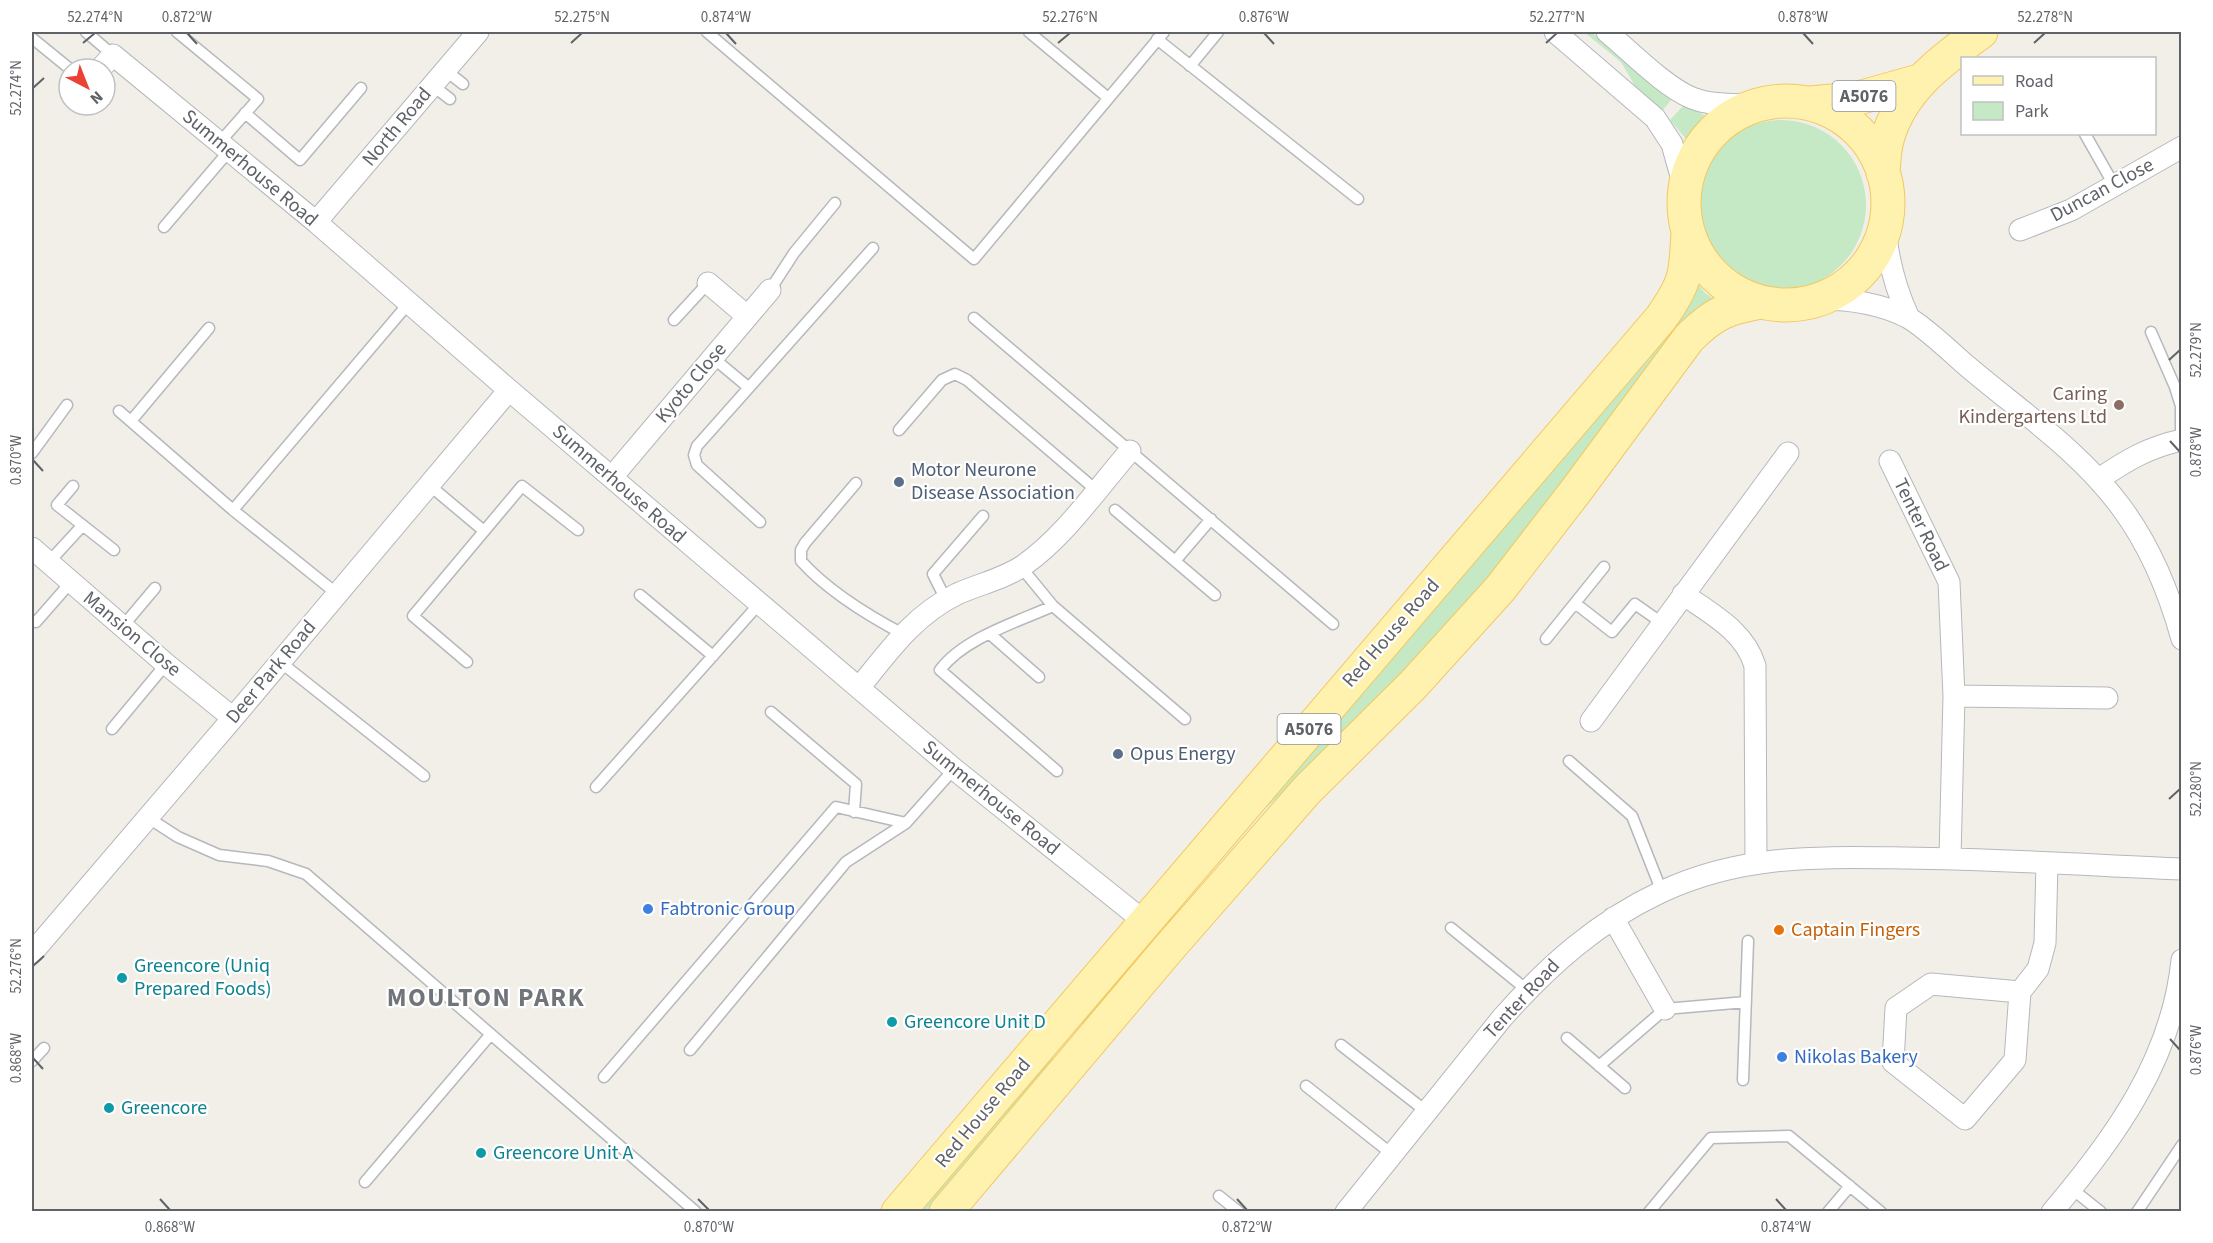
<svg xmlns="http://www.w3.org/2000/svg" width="2213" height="1243" font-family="'Source Sans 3',sans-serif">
<rect width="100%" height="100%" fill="#f1efe8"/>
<path fill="#c5e8c5" d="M 1584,32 L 1591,32 L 1671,100 L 1662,111 L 1638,91 L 1621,62 Z
M 1684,105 L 1706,116 L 1687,140 L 1670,120 Z
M1696 205a85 85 0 1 1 170 0a85 85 0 1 1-170 0Z
M 1697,283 L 1705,293 L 1716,301 L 1681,330 L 1672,323 Z
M 1665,331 L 1674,339 L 1517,548 L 1332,750 L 1261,812 L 1183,904 L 1179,900 Z
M 1140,949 L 1133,976 L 1088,1028 L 1077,1021 Z
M 1049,1053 L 1056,1062 L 931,1211 L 913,1212 Z"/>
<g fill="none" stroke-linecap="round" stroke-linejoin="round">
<defs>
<path id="lane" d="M 86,32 L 113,55
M 177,32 L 258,99 L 219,143
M 707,32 L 974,259 L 1164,32
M 1029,32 L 1107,97
M 32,38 L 70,69
M 1157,39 L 1358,199
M 1190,66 L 1218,32
M 445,70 L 463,84
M 432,85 L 450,99
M 245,113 L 300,160 L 361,88
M 2085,134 L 2114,185
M 164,227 L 229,151
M 770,290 L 794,253 L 835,203
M 974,318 L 1333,624
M 674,320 L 708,283
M 2151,332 L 2175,387 L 2181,406 L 2181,440
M 712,357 L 748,387
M 119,411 L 233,510 L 336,593
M 131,421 L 209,328
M 899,430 L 942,380 L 955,374 L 967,380 L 1096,490
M 32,453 L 67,405
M 856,483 L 805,543 L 801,550 L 801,561 C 829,592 867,615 903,634
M 428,484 L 484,531
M 73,486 L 57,505 L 114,550
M 233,510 L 408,304
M 1115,510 L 1215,595
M 760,522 L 697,465 L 694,455 L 697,446 L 873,248
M 1175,561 L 1211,519
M 49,562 L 82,526
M 1021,567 L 1053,606 L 1185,719
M 640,595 L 713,656
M 946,600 L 933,574 L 983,516
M 1575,603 L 1612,632 L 1635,604 L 1662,623
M 1053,606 C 1017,622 964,638 940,670 L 1057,771
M 36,622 L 71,582
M 123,626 L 155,588
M 990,634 L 1039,677
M 1546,639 L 1604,567
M 279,661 L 424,776
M 467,662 L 413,616 L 522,486 L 578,530
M 771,712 L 856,784 L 854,812
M 112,729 L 166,664
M 1569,761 L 1632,816 L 1662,892
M 596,787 L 759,604
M 147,817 L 178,837 L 219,855 L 268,861 L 306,874 L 696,1212
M 1451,928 L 1527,990
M 1567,1038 L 1625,1088
M 1341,1045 L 1427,1112
M 690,1050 L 846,862 L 906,823 L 954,769
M 32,1061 L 44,1048
M 1599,1066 L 1665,1009 L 1746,1002
M 604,1077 L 836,807 L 906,823
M 1743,1080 L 1748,941
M 1306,1086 L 1393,1155
M 365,1182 L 491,1034
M 2072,1189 L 2101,1212
M 1219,1196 L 1239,1212
M 1649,1212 L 1711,1138 L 1789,1136 L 1881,1212
M 1828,1212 L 1850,1186
M 2137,1212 L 2182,1145"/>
<path id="street" d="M 1555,32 L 1655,118 L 1672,144 L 1685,190
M 1607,32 C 1630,51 1665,87 1692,98 C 1712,106 1735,104 1756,105
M 100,69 L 113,55 L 316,222 L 509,390 L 954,769 L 1145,922
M 316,222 L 478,32
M 1885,228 C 1888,261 1895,288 1909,318
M 2020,230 L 2071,210 L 2182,147
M 708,283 L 747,316
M 1820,299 C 1851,299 1879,303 1907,317 C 1924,326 1952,353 1967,366 C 2020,411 2080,451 2121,507 C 2150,546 2169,592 2182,639
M 1890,461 L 1949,582 L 1954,696 L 1950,858
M 612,477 L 770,290
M 2099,479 C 2127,460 2149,447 2182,440
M 32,548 L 166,664 L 233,718
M 1683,594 C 1711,614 1745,631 1755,666 L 1756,862
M 859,688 C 888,652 914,615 957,594 C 979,584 1004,579 1024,565 C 1066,535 1096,490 1130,451
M 1954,696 L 2107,698
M 1591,721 L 1788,453
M 1613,918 L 1665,1009
M 32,953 L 233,718 L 509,390
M 2020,992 L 1931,984 L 1896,1008 L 1893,1062 L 1965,1119 L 2015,1060 L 2020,992 L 2038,969 L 2045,943 L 2047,863
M 1346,1212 L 1502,1018 C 1548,966 1597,922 1661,892 C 1742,854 1818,857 1905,858 C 1997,859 2089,865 2182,869
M 2052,1212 C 2115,1138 2172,1059 2182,960"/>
<path id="primary" d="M1684 203a102 102 0 1 1 204 0a102 102 0 1 1-204 0Z
M 1810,103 L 1855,99 L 1919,81
M 1883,173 C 1884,162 1884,151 1887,140 C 1900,90 1942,60 1981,32
M 898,1212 L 1661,318 C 1686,283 1686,274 1688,232
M 946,1212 L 1169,948 L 1307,790 L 1413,685 L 1500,589 L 1575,492 L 1689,338 C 1714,313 1727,308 1761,302"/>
</defs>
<use href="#lane" stroke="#b5b8bc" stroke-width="13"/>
<use href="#street" stroke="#b5b8bc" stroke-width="23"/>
<use href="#primary" stroke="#f2c960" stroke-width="35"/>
<use href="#lane" stroke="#fff" stroke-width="10"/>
<use href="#street" stroke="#fff" stroke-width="21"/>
<use href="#primary" stroke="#fff2af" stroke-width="33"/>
</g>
<path fill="none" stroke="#5f6368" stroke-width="2" d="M 187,33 L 197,44M 726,33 L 736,44M 1264,33 L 1274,44M 1803,33 L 1813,44M 83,43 L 95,33M 571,43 L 582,33M 1058,43 L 1070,33M 1546,43 L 1557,33M 2034,43 L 2045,33M 33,88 L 44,78M 2169,360 L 2180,350M 2170,441 L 2180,452M 33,460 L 43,471M 2169,799 L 2180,789M 33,966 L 44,956M 2170,1039 L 2180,1050M 33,1058 L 43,1069M 160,1199 L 170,1210M 698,1199 L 709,1210M 1237,1199 L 1247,1210M 1776,1199 L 1786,1210"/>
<circle fill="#8d6e63" stroke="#fff" stroke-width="2" cx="2119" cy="405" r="6"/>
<g fill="#5c6f8a" stroke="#fff" stroke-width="2">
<circle cx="899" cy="482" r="6"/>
<circle cx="1118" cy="754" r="6"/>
</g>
<g fill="#3f7fe0" stroke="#fff" stroke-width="2">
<circle cx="648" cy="909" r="6"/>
<circle cx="1782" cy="1057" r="6"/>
</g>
<circle fill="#e8710a" stroke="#fff" stroke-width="2" cx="1779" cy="930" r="6"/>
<g fill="#0f9aa8" stroke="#fff" stroke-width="2">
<circle cx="122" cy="978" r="6"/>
<circle cx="892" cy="1022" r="6"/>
<circle cx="109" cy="1108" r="6"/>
<circle cx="481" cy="1153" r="6"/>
</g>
<g text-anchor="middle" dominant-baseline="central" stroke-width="4.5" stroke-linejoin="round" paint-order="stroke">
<g fill="#fff" stroke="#8f9295" stroke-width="1.5">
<rect x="1832.5" y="81" width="63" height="30" rx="4.5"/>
<rect x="1277.5" y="714" width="63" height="30" rx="4.5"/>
</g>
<g font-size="18" font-weight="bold" fill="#5f6368">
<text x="1864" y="96">A5076</text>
<text x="1309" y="729">A5076</text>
</g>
<g font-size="20" fill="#5f6368" stroke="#fff">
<text transform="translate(397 127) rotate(-50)">North Road</text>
<text transform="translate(250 168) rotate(40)">Summerhouse Road</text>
<text transform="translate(2102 190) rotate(-28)">Duncan Close</text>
<text transform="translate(691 383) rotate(-50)">Kyoto Close</text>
<text transform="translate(619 484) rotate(41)">Summerhouse Road</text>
<text transform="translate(1921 525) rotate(64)">Tenter Road</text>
<text transform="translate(1391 633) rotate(-49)">Red House Road</text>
<text transform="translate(132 634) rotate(40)">Mansion Close</text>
<text transform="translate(271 672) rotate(-50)">Deer Park Road</text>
<text transform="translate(991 798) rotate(39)">Summerhouse Road</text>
<text transform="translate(1522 999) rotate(-47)">Tenter Road</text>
<text transform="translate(983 1113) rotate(-50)">Red House Road</text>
</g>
<g font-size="20" fill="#785e54" stroke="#fff" text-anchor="end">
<text x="2107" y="394">Caring<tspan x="2107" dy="23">Kindergartens Ltd</tspan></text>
</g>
<g font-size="20" fill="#4e5e75" stroke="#fff" text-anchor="start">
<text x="911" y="470">Motor Neurone<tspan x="911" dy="23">Disease Association</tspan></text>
<text x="1130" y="754">Opus Energy</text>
</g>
<g font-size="20" fill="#366cbe" stroke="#fff" text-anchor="start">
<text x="660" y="909">Fabtronic Group</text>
<text x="1794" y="1057">Nikolas Bakery</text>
</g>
<g font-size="20" fill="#c56008" stroke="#fff" text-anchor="start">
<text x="1791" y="930">Captain Fingers</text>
</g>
<g font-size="20" fill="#0d838f" stroke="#fff" text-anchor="start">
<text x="134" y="966">Greencore (Uniq<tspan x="134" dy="23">Prepared Foods)</tspan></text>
<text x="904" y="1022">Greencore Unit D</text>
<text x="121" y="1108">Greencore</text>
<text x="493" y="1153">Greencore Unit A</text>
</g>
<g font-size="26" font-weight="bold" letter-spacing="1.5" fill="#70757a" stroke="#fff">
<text x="486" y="997">MOULTON PARK</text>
</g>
</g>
<rect width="2213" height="1243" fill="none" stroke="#ffffff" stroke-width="66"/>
<rect x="1961" y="57" width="195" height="78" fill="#ffffff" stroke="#bfc1c3" stroke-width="1.5"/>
<rect x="1973" y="76" width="30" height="9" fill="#fff2af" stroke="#bfc1c3" stroke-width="1.5"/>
<text x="2015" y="87" font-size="18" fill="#5f6368">Road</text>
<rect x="1973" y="102" width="30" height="18" fill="#c5e8c5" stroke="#bfc1c3" stroke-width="1.5"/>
<text x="2015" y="117" font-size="18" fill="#5f6368">Park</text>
<g transform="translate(87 87) rotate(138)"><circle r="28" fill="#ffffff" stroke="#bfc1c3" stroke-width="1.5"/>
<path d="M0-4.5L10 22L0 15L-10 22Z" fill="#ea4335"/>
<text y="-9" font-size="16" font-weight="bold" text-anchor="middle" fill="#5f6368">N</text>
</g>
<rect x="33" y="33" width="2147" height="1177" fill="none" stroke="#5f6368" stroke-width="2"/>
<g font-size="15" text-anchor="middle" fill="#5f6368">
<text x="95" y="22">52.274°N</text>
<text x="187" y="22">0.872°W</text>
<text x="582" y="22">52.275°N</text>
<text x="726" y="22">0.874°W</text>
<text x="1070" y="22">52.276°N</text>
<text x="1264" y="22">0.876°W</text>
<text x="1557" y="22">52.277°N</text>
<text x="1803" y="22">0.878°W</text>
<text x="2045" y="22">52.278°N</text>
<text transform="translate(16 88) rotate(-90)" y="5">52.274°N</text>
<text transform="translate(2196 350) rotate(-90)" y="5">52.279°N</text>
<text transform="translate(2196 452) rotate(-90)" y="5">0.878°W</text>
<text transform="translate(16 460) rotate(-90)" y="5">0.870°W</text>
<text transform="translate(2196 789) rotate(-90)" y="5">52.280°N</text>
<text transform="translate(16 966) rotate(-90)" y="5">52.276°N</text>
<text transform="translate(2196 1050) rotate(-90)" y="5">0.876°W</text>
<text transform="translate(16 1058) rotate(-90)" y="5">0.868°W</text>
<text x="170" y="1232">0.868°W</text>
<text x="709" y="1232">0.870°W</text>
<text x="1247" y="1232">0.872°W</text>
<text x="1786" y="1232">0.874°W</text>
</g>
</svg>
